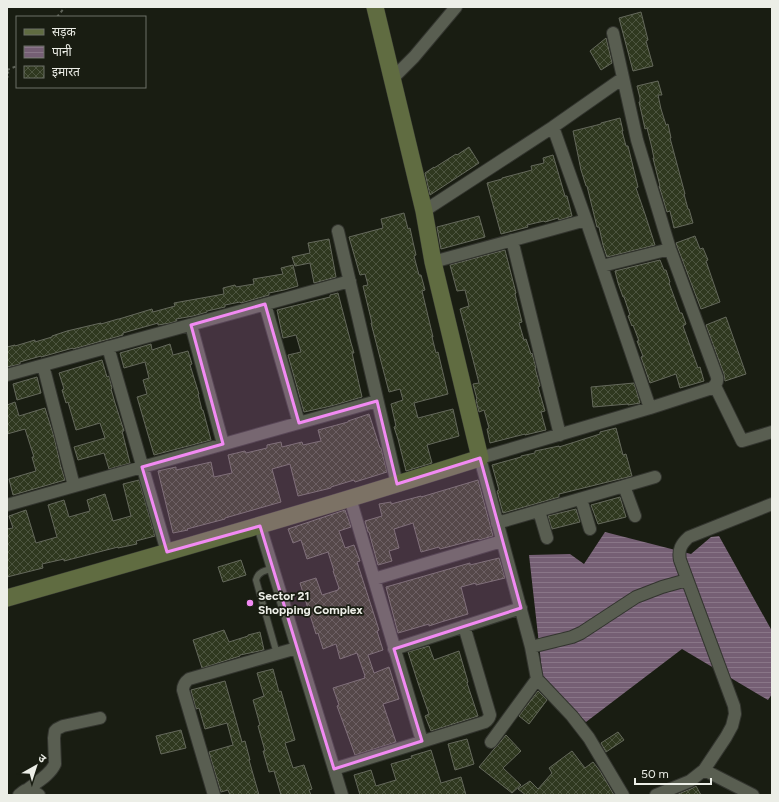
<svg xmlns="http://www.w3.org/2000/svg" width="779" height="802" font-family="Figtree,'Noto Sans Devanagari',sans-serif">
<defs>
<pattern id="water-rules" width="6" height="5" patternUnits="userSpaceOnUse"><rect width="6" height="5" fill="#755f74"/><path d="M0 2.5h6" fill="none" stroke="#897688"/></pattern>
<pattern id="building-cross-hatch" width="8" height="8" patternUnits="userSpaceOnUse"><rect width="8" height="8" fill="#2f381f"/><path d="M0 0l8 8M0 8l8-8" fill="none" stroke="#4d5540"/></pattern>
</defs>
<rect width="100%" height="100%" fill="#191d12"/>
<path fill="url(#water-rules)" d="M 605,532 L 691,554 L 711,537 L 719,536 L 772,631 L 772,694 L 768,700 L 682,649 L 586,722 L 543,680 L 529,555 L 570,554 L 584,564 Z"/>
<path fill="url(#building-cross-hatch)" stroke="#65695c" d="M 641,12 L 648,40 L 646,41 L 653,66 L 633,71 L 619,18 Z
M 606,38 L 612,63 L 601,70 L 590,51 Z
M 658,81 L 662,95 L 658,95 L 661,109 L 666,125 L 668,124 L 671,138 L 670,138 L 685,194 L 684,194 L 688,209 L 689,209 L 693,223 L 674,228 L 670,211 L 667,212 L 661,192 L 659,186 L 660,186 L 653,158 L 654,158 L 651,144 L 647,128 L 645,129 L 642,115 L 639,102 L 640,102 L 640,98 L 637,86 Z
M 620,118 L 623,131 L 622,131 L 626,146 L 628,146 L 638,187 L 636,188 L 645,214 L 655,245 L 607,257 L 603,245 L 599,227 L 597,227 L 587,186 L 586,186 L 581,170 L 573,131 L 601,124 L 601,123 Z
M 469,147 L 479,163 L 430,195 L 425,173 L 434,167 L 434,168 L 456,154 L 457,155 Z
M 553,155 L 565,196 L 567,196 L 572,216 L 559,220 L 558,218 L 545,222 L 544,221 L 527,225 L 528,227 L 501,234 L 487,183 L 502,179 L 502,178 L 532,170 L 531,166 L 544,163 L 543,158 Z
M 404,213 L 408,229 L 410,228 L 413,242 L 416,255 L 414,256 L 419,275 L 421,275 L 425,290 L 422,291 L 433,337 L 432,337 L 436,353 L 438,352 L 448,394 L 414,403 L 418,418 L 453,409 L 459,436 L 427,445 L 432,463 L 406,471 L 398,439 L 394,427 L 396,426 L 391,404 L 403,400 L 400,389 L 389,392 L 371,323 L 372,323 L 363,286 L 368,285 L 365,274 L 360,275 L 349,237 L 383,228 L 381,219 Z
M 479,216 L 485,237 L 441,249 L 437,227 Z
M 695,236 L 700,249 L 703,248 L 708,260 L 706,261 L 720,302 L 701,309 L 676,243 Z
M 329,239 L 336,277 L 314,283 L 310,263 L 295,266 L 292,257 L 310,253 L 308,243 Z
M 505,250 L 516,293 L 515,294 L 522,322 L 519,323 L 524,340 L 526,339 L 531,354 L 532,353 L 536,368 L 535,368 L 540,386 L 538,387 L 545,411 L 541,412 L 546,430 L 525,435 L 525,434 L 490,443 L 487,429 L 489,428 L 484,410 L 479,412 L 476,400 L 477,399 L 473,384 L 479,383 L 460,309 L 469,306 L 465,290 L 457,291 L 450,265 Z
M 660,260 L 664,270 L 666,270 L 670,282 L 669,283 L 680,313 L 682,313 L 686,324 L 683,326 L 698,368 L 700,367 L 704,381 L 680,388 L 676,374 L 650,383 L 641,357 L 643,356 L 637,341 L 639,341 L 633,325 L 632,326 L 628,316 L 630,315 L 624,297 L 623,297 L 618,283 L 615,271 Z
M 293,265 L 298,286 L 284,290 L 269,293 L 269,295 L 241,303 L 240,302 L 225,305 L 225,307 L 207,311 L 207,312 L 193,316 L 176,319 L 177,321 L 170,323 L 158,325 L 158,323 L 123,333 L 123,335 L 105,340 L 73,349 L 73,348 L 41,357 L 41,356 L 20,362 L 20,364 L 7,367 L 7,347 L 15,345 L 15,346 L 35,340 L 35,342 L 52,337 L 52,336 L 67,331 L 101,323 L 101,324 L 118,319 L 119,319 L 152,309 L 153,312 L 175,306 L 174,303 L 224,294 L 223,288 L 235,285 L 236,287 L 254,284 L 253,279 L 283,274 L 281,268 Z
M 338,293 L 351,343 L 354,353 L 352,353 L 362,397 L 331,406 L 304,412 L 288,355 L 301,352 L 296,335 L 283,338 L 277,310 L 330,297 L 330,295 Z
M 726,317 L 746,374 L 725,381 L 724,374 L 706,325 Z
M 151,344 L 152,350 L 170,344 L 173,355 L 188,351 L 192,364 L 190,365 L 199,394 L 198,394 L 202,410 L 203,410 L 211,440 L 154,455 L 137,397 L 147,394 L 143,380 L 149,378 L 145,362 L 124,368 L 120,353 Z
M 102,360 L 107,377 L 109,376 L 112,388 L 111,389 L 115,403 L 124,431 L 122,431 L 130,463 L 109,469 L 104,453 L 78,460 L 74,447 L 105,438 L 100,423 L 76,430 L 68,402 L 66,403 L 62,390 L 64,389 L 59,373 Z
M 37,377 L 41,393 L 17,400 L 13,384 Z
M 634,383 L 640,403 L 628,405 L 628,404 L 593,407 L 591,387 Z
M 15,402 L 19,416 L 45,408 L 54,437 L 60,463 L 60,464 L 65,480 L 13,495 L 9,479 L 36,471 L 32,457 L 34,457 L 25,429 L 7,434 L 7,405 Z
M 369,414 L 380,448 L 381,448 L 387,472 L 355,482 L 354,480 L 331,487 L 331,488 L 298,496 L 290,464 L 272,469 L 281,502 L 225,518 L 225,519 L 187,529 L 188,530 L 173,533 L 158,471 L 176,467 L 176,470 L 211,462 L 214,477 L 232,473 L 228,455 L 245,451 L 246,453 L 267,448 L 267,445 L 281,442 L 282,447 L 302,442 L 303,445 L 321,441 L 318,430 L 348,422 L 348,421 Z
M 616,428 L 623,455 L 626,454 L 632,476 L 559,494 L 559,497 L 503,513 L 497,491 L 499,490 L 492,465 L 521,457 L 521,456 L 535,453 L 535,451 L 559,446 L 559,447 L 600,434 L 600,432 Z
M 139,480 L 155,536 L 136,541 L 137,544 L 118,548 L 118,547 L 64,561 L 64,559 L 42,564 L 43,568 L 7,577 L 7,529 L 13,528 L 9,516 L 26,510 L 36,543 L 57,537 L 48,505 L 64,500 L 69,517 L 90,511 L 87,500 L 105,494 L 113,521 L 131,516 L 123,484 Z
M 478,480 L 493,536 L 479,540 L 478,539 L 440,549 L 439,547 L 421,552 L 413,523 L 394,529 L 399,548 L 389,551 L 392,561 L 378,565 L 369,532 L 368,532 L 365,521 L 382,516 L 379,504 L 391,502 L 391,504 L 421,496 L 421,497 Z
M 620,497 L 626,517 L 598,524 L 591,505 Z
M 576,509 L 580,522 L 552,529 L 548,516 Z
M 345,510 L 351,527 L 339,531 L 345,548 L 354,545 L 360,561 L 357,562 L 379,630 L 377,631 L 383,650 L 368,655 L 374,673 L 389,667 L 399,699 L 383,704 L 396,742 L 355,755 L 337,706 L 339,705 L 333,688 L 365,678 L 364,676 L 365,676 L 357,653 L 340,659 L 336,644 L 323,649 L 318,633 L 316,634 L 300,583 L 316,578 L 322,595 L 338,590 L 338,589 L 339,588 L 333,571 L 334,571 L 328,552 L 307,559 L 301,540 L 293,543 L 288,529 Z
M 499,558 L 505,578 L 476,585 L 476,583 L 461,587 L 468,614 L 441,622 L 429,626 L 429,624 L 398,633 L 386,587 L 470,563 L 470,565 Z
M 241,560 L 246,575 L 223,582 L 218,567 Z
M 224,630 L 229,642 L 248,636 L 248,635 L 260,632 L 264,650 L 240,655 L 240,656 L 202,668 L 193,640 Z
M 429,646 L 434,660 L 459,651 L 468,682 L 467,683 L 478,716 L 431,731 L 425,716 L 429,714 L 418,683 L 408,652 Z
M 273,669 L 279,692 L 281,691 L 295,740 L 285,743 L 293,768 L 304,765 L 312,789 L 309,790 L 311,795 L 281,795 L 274,771 L 269,772 L 263,751 L 265,751 L 258,726 L 260,725 L 253,700 L 264,696 L 257,673 Z
M 225,681 L 242,742 L 245,741 L 250,760 L 249,760 L 259,795 L 230,795 L 228,790 L 221,792 L 209,752 L 233,745 L 227,723 L 205,729 L 199,708 L 196,709 L 191,690 Z
M 538,691 L 547,700 L 529,724 L 519,716 Z
M 181,730 L 186,748 L 161,754 L 156,736 Z
M 618,732 L 624,740 L 606,752 L 601,743 Z
M 506,735 L 521,751 L 503,768 L 521,785 L 512,793 L 479,767 L 494,749 L 497,746 Z
M 467,739 L 474,764 L 455,770 L 448,744 Z
M 431,750 L 441,783 L 461,777 L 466,795 L 360,795 L 354,775 L 371,770 L 376,786 L 396,780 L 391,764 L 412,758 L 411,756 Z
M 572,751 L 585,768 L 593,762 L 600,771 L 614,795 L 526,795 L 518,789 L 530,781 L 538,789 L 552,773 L 549,768 Z
M 696,786 L 701,795 L 676,795 L 693,788 Z"/>
<g fill="none" stroke-linecap="round" stroke-linejoin="round">
<defs>
<path id="lane" d="M 273,569 C 265,570 258,572 256,580 L 277,654"/>
<path id="street" d="M 613,33 L 637,140 L 670,249 L 717,377 C 718,382 716,385 712,388 L 650,408 L 480,458 L 531,647 L 537,679 L 572,716 L 589,738 L 623,795
M 392,79 L 414,57 L 456,7
M 553,127 L 586,220 L 650,408
M 424,211 L 553,127 L 623,78
M 338,231 L 397,484
M 512,240 L 560,435
M 433,262 L 586,220
M 602,266 L 670,249
M 265,304 L 299,423
M 191,325 L 223,444
M 108,347 L 167,552
M 43,365 L 74,486
M 7,375 L 350,281
M 715,386 L 742,441 L 772,432
M 624,486 L 635,516
M 350,498 L 422,741
M 581,499 L 590,529
M 7,505 L 377,401
M 539,511 L 547,538
M 497,523 L 655,477
M 260,526 L 342,795
M 374,579 L 502,541
M 531,647 L 572,637 L 581,633 L 636,597 L 662,587 L 687,580
M 394,649 L 521,608
M 491,742 L 537,679
M 334,769 L 485,722 C 488,720 489,719 490,715 L 464,626
M 704,770 L 753,795
M 28,789 C 37,782 50,775 55,764 L 54,738 L 55,731 L 57,729 L 63,726 L 100,718
M 19,795 C 28,787 30,788 39,795
M 214,795 L 183,690 C 183,685 185,682 189,679 L 297,648
M 656,795 L 690,781 L 704,770 L 726,737 L 732,726 L 735,714 L 734,706 L 680,560 C 678,550 681,544 689,537 L 772,504"/>
<path id="secondary" d="M 7,598 C 165,553 323,508 480,458 L 433,262 L 424,211 L 375,7"/>
</defs>
<use href="#lane" stroke="#33352f" stroke-width="8"/>
<use href="#street" stroke="#33352f" stroke-width="14"/>
<use href="#secondary" stroke="#33352f" stroke-width="18"/>
<path stroke="#5f6359" stroke-width="2" stroke-dasharray="3 3" stroke-linecap="butt" d="M 57,17 L 65,7
M 7,70 L 17,66
M 7,71 L 9,74 L 7,78"/>
<use href="#lane" stroke="#595e51" stroke-width="6"/>
<use href="#street" stroke="#595e51" stroke-width="12"/>
<use href="#secondary" stroke="#606c41" stroke-width="17"/>
</g>
<path fill="#f28af3" fill-opacity="0.2" stroke="#f28af3" stroke-width="3" stroke-linejoin="round" d="M 265,304 L 299,423 L 377,401 L 397,484 L 480,458 L 521,608 L 394,649 L 422,741 L 334,769 L 260,526 L 167,552 L 142,467 L 223,444 L 191,325 Z"/>
<circle fill="#f28af3" stroke="#191d12" stroke-width="1.5" cx="250" cy="603" r="4"/>
<g text-anchor="middle" dominant-baseline="central" stroke-width="3.5" stroke-linejoin="round" paint-order="stroke">
<g font-size="12" font-weight="bold" fill="#eceee7" stroke="#191d12" text-anchor="start">
<text x="258" y="596">Sector 21<tspan x="258" dy="14">Shopping Complex</tspan></text>
</g>
</g>
<rect width="779" height="802" fill="none" stroke="#eceee7" stroke-width="16"/>
<rect x="16" y="16" width="130" height="72" fill="#191d12" stroke="#6d7167"/>
<rect x="24" y="29" width="20" height="6" fill="#606c41" stroke="#6d7167"/>
<text x="52" y="36" font-size="12" fill="#eceee7">सड़क</text>
<rect x="24" y="46" width="20" height="12" fill="url(#water-rules)" stroke="#6d7167"/>
<text x="52" y="56" font-size="12" fill="#eceee7">पानी</text>
<rect x="24" y="66" width="20" height="12" fill="url(#building-cross-hatch)" stroke="#6d7167"/>
<text x="52" y="76" font-size="12" fill="#eceee7">इमारत</text>
<g transform="translate(36 766) rotate(39)" stroke="#191d12" stroke-width="3" paint-order="stroke">
<path d="M0-3L7 15L0 10L-7 15Z" fill="#eceee7"/>
<text y="-6" font-size="11" font-weight="bold" text-anchor="middle" fill="#eceee7">उ</text>
</g>
<path d="M635 778v6h76v-6" fill="none" stroke="#eceee7" stroke-width="2"/>
<text x="641" y="778" font-size="12" fill="#eceee7" stroke="#191d12" stroke-width="3" paint-order="stroke">50 m</text>
</svg>
